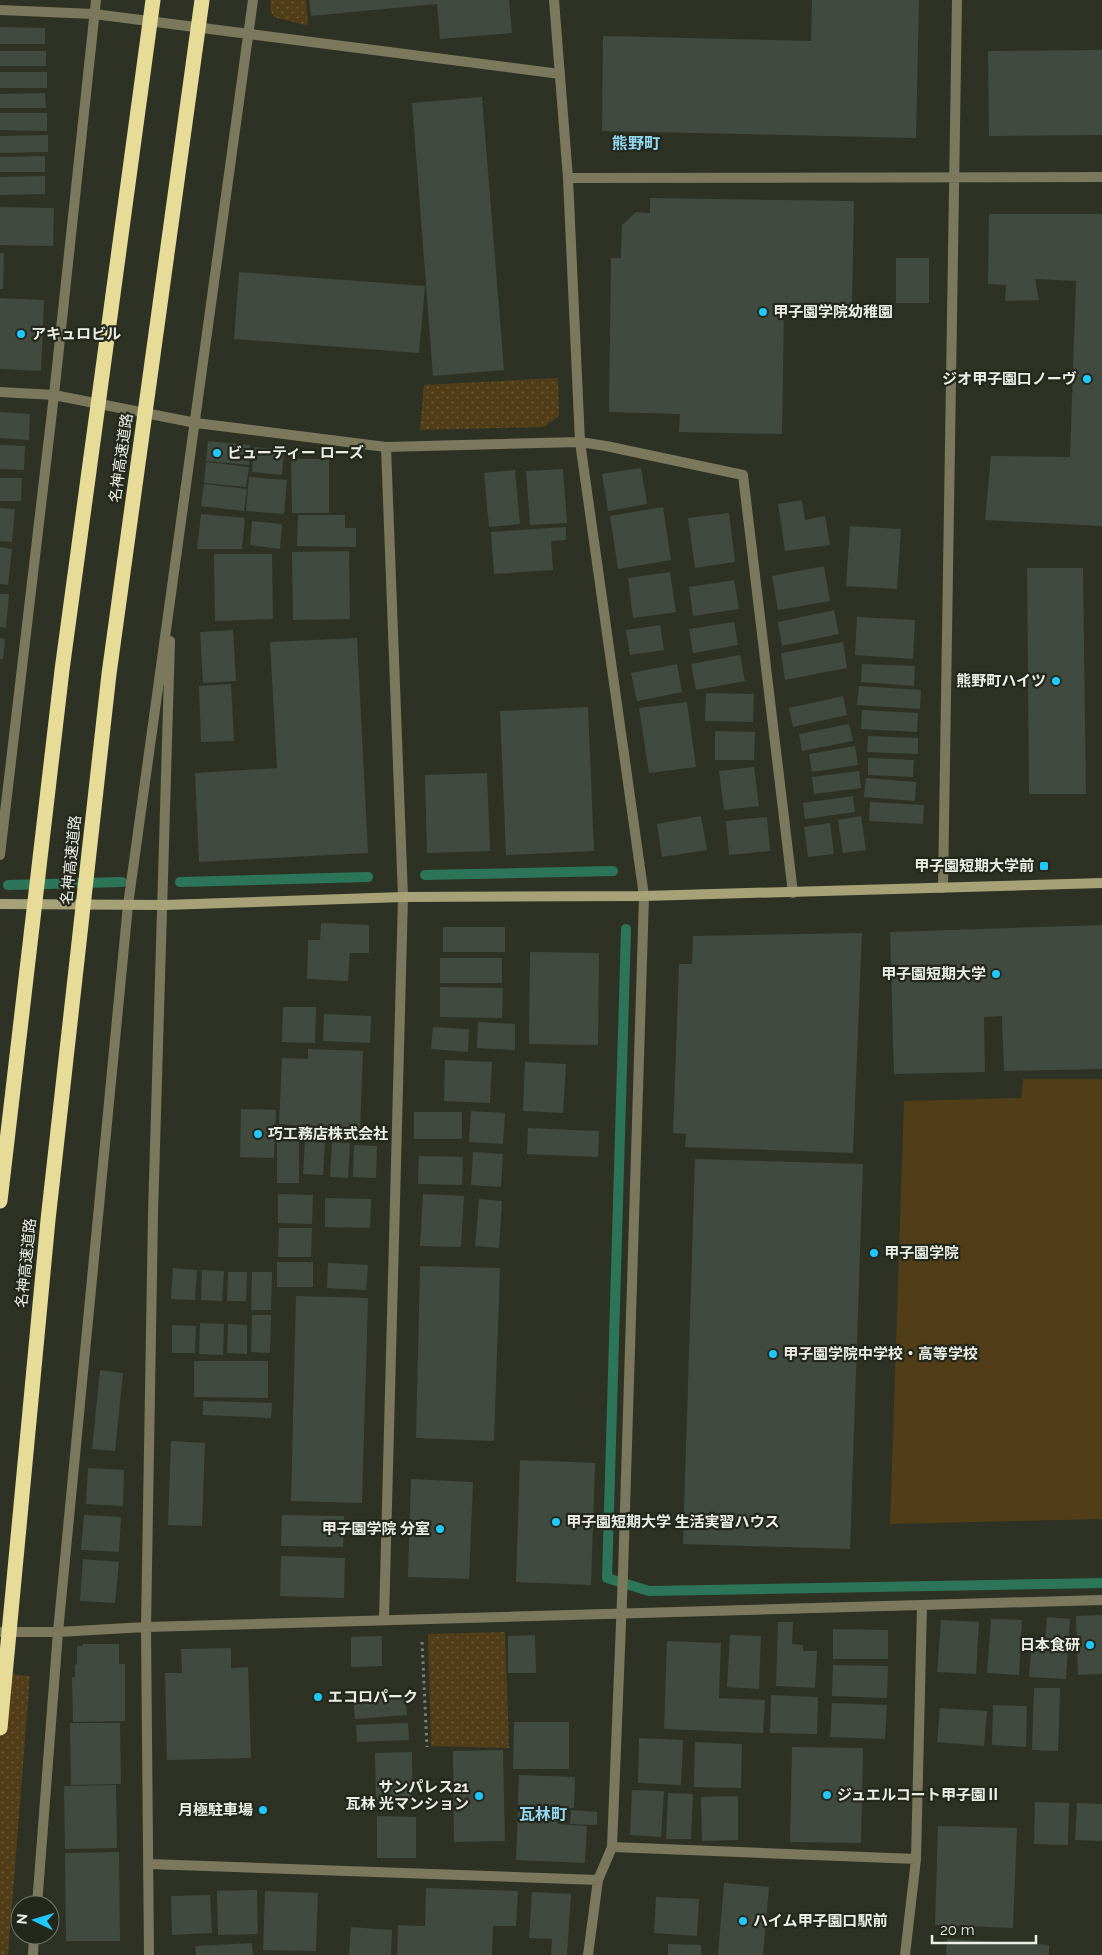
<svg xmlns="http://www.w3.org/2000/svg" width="1102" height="1955" font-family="Raleway,'Noto Sans JP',sans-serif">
<defs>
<pattern id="grass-dots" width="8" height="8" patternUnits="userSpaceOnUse" patternTransform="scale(1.25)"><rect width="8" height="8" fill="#513d17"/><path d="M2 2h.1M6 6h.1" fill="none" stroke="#6a5939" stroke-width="1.8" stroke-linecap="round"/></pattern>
</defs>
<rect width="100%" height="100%" fill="#2e3225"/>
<path fill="url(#grass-dots)" d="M 271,0 L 306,0 L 308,26 L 274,17 L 270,10 Z
M 558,378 L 559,416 L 544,427 L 420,430 L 424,385 Z
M 505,1632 L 509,1748 L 431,1746 L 428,1634 Z
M 0,1673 L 30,1676 L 8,1955 L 0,1955 Z"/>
<path fill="#513d17" d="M 1023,1079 L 1102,1079 L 1102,1519 L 890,1524 L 904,1101 L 1021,1098 Z"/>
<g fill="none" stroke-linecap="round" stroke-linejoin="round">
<path stroke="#2c7558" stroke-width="10" d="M 425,875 L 613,871
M 180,882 L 368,877
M 8,885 L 122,882
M 626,929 L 607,1578 L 649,1591 L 1102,1583"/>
</g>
<path fill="#404a3f" d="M 309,0 L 509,0 L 512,33 L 440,39 L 437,4 L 311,16 Z
M 812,0 L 919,0 L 916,138 L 602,131 L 603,36 L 811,41 Z
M 0,27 L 45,28 L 45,44 L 0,44 Z
M 1102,50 L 1102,135 L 989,136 L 988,51 Z
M 0,51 L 46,51 L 46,66 L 0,66 Z
M 0,72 L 47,72 L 47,88 L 0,88 Z
M 45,93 L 46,108 L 0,108 L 0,94 Z
M 482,97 L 504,370 L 433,376 L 412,103 Z
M 0,113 L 47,113 L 47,131 L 0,130 Z
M 48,135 L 48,152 L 0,153 L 0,136 Z
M 45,156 L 45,172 L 0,172 L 0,157 Z
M 45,176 L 45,194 L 0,195 L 0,177 Z
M 650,198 L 854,201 L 852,305 L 784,304 L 782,434 L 679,432 L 680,414 L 609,412 L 611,258 L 621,258 L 622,225 L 636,212 L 650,213 Z
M 0,207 L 54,208 L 53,246 L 0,245 Z
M 989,214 L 1102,214 L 1102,526 L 985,520 L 991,456 L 1070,457 L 1076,281 L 1035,279 L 1039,300 L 1005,301 L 1006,285 L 988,284 Z
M 0,253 L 4,253 L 3,289 L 0,289 Z
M 896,258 L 929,258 L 929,303 L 896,303 Z
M 239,272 L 425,286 L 419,353 L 234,339 Z
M 0,298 L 44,300 L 41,371 L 0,369 Z
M 0,412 L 30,414 L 29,440 L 0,438 Z
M 208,441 L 250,445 L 249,465 L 206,461 Z
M 0,445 L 25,446 L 24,470 L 0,469 Z
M 254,447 L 284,450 L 282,475 L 252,472 Z
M 291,459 L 329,459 L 329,513 L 292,513 Z
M 206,462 L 249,467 L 246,487 L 204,483 Z
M 641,468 L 647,504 L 608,511 L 602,474 Z
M 563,469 L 567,523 L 530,525 L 526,471 Z
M 515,470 L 520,524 L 489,527 L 484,473 Z
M 249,477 L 287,480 L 284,514 L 246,511 Z
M 0,478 L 22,478 L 21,501 L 0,501 Z
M 204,484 L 247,489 L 244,511 L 201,506 Z
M 802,500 L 805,520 L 825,516 L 830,545 L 785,551 L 778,504 Z
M 663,507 L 671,560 L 618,569 L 610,516 Z
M 0,508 L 15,509 L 12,542 L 0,541 Z
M 729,513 L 735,562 L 695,568 L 688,518 Z
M 201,514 L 245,518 L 242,549 L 197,549 Z
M 298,515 L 345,515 L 345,528 L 356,528 L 356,547 L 297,546 Z
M 252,521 L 282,524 L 280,549 L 250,545 Z
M 850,526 L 901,529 L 897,589 L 846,586 Z
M 566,527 L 566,540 L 551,541 L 553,570 L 494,574 L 491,532 Z
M 0,547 L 12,549 L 8,585 L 0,584 Z
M 349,551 L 350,619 L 293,620 L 292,552 Z
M 214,554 L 272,554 L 273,619 L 215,621 Z
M 824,566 L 830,601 L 778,610 L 772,576 Z
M 1027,568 L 1083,568 L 1086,794 L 1029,794 Z
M 670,572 L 676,612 L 633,618 L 628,578 Z
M 734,580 L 739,609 L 693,616 L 689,587 Z
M 0,594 L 9,594 L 6,628 L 0,627 Z
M 834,610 L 839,634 L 782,646 L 778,622 Z
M 857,617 L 915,620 L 913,659 L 855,655 Z
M 734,622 L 738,645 L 693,653 L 689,629 Z
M 660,625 L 664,650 L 630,655 L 626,630 Z
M 233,630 L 236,681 L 203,683 L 200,632 Z
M 0,638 L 5,639 L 3,660 L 0,659 Z
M 357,638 L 368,853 L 199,862 L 195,773 L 277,768 L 270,642 Z
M 843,642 L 847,668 L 785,680 L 781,653 Z
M 740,655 L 745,681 L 696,690 L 691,664 Z
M 677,664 L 682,692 L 637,701 L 631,673 Z
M 862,664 L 915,666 L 914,686 L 861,682 Z
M 231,684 L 234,741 L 201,742 L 199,686 Z
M 859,686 L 921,690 L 920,709 L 857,705 Z
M 706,693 L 754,694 L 753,722 L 705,721 Z
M 843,696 L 847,715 L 793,727 L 789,708 Z
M 687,702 L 696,767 L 649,773 L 639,708 Z
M 588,707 L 594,851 L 506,855 L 500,711 Z
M 862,710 L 918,713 L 917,732 L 861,729 Z
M 849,724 L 853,741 L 802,751 L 799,734 Z
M 715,731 L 755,732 L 754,760 L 715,760 Z
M 868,736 L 918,738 L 918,754 L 867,752 Z
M 855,746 L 858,765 L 812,772 L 809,754 Z
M 868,758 L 914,760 L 913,777 L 868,775 Z
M 754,767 L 759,806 L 724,810 L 719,771 Z
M 859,771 L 861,788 L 814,794 L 812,777 Z
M 487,773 L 490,851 L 427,853 L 425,775 Z
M 866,778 L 916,782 L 915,801 L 864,797 Z
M 853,796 L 855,812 L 805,819 L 803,803 Z
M 870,802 L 924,805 L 923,824 L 869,821 Z
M 701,816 L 707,850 L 662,857 L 657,824 Z
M 861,816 L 866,850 L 843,853 L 838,820 Z
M 767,817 L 770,851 L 729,855 L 726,821 Z
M 830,823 L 834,854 L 808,857 L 804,827 Z
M 321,923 L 369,925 L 369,953 L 350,953 L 348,981 L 307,979 L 308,940 L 320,940 Z
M 1102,925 L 1102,1069 L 1004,1071 L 1002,1016 L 984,1017 L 985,1072 L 894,1074 L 890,932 Z
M 443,927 L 505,927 L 505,952 L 443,952 Z
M 862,933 L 853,1153 L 685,1147 L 686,1134 L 673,1133 L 679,964 L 692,964 L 693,936 Z
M 530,952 L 599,953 L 598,1045 L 529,1044 Z
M 440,958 L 502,958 L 502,983 L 440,983 Z
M 440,987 L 503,988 L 502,1018 L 440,1017 Z
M 283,1007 L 316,1007 L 315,1043 L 282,1042 Z
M 324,1014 L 371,1016 L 370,1043 L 323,1041 Z
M 478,1022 L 515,1024 L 515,1050 L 477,1048 Z
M 433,1027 L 469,1029 L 468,1052 L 431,1049 Z
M 308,1049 L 363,1051 L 360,1134 L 303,1132 L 304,1126 L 279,1124 L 282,1058 L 308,1059 Z
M 445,1060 L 492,1062 L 490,1103 L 444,1101 Z
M 525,1062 L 566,1064 L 563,1113 L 523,1111 Z
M 241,1109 L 276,1110 L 274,1158 L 240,1157 Z
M 471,1111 L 505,1113 L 503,1144 L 469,1142 Z
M 414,1112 L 462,1112 L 462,1139 L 414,1139 Z
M 528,1128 L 599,1131 L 598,1157 L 527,1154 Z
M 277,1140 L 299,1140 L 299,1183 L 277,1183 Z
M 305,1141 L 325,1143 L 323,1175 L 303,1174 Z
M 332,1142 L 350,1143 L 348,1178 L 330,1177 Z
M 354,1145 L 377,1146 L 376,1178 L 353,1177 Z
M 473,1152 L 503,1154 L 501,1187 L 471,1185 Z
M 419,1156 L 463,1157 L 462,1185 L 418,1184 Z
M 695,1159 L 863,1164 L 850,1549 L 683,1544 Z
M 278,1194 L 313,1195 L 312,1224 L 278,1223 Z
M 423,1194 L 464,1196 L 461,1247 L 420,1246 Z
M 325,1198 L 371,1199 L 370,1228 L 325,1227 Z
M 479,1199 L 502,1201 L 499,1248 L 475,1246 Z
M 279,1228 L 312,1228 L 311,1257 L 278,1257 Z
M 277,1262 L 313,1262 L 313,1287 L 277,1287 Z
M 328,1263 L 368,1265 L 366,1290 L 327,1288 Z
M 420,1266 L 500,1268 L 494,1441 L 416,1438 Z
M 173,1268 L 197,1270 L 195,1300 L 171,1299 Z
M 202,1270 L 224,1271 L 222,1301 L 201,1300 Z
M 228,1272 L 247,1272 L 246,1301 L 227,1301 Z
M 252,1272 L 272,1272 L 271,1310 L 251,1310 Z
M 296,1296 L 368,1298 L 362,1503 L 291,1501 Z
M 252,1315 L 271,1315 L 270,1353 L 251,1352 Z
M 200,1323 L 224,1324 L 223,1355 L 199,1354 Z
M 228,1324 L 247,1325 L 247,1354 L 227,1353 Z
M 172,1325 L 196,1326 L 195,1353 L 172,1353 Z
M 194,1361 L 268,1361 L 268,1398 L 194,1397 Z
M 100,1370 L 123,1373 L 115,1451 L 92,1449 Z
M 203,1401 L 272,1403 L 271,1418 L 203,1415 Z
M 171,1441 L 205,1443 L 202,1526 L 168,1525 Z
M 520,1460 L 595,1463 L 591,1585 L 516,1582 Z
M 88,1468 L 124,1470 L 123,1506 L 86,1504 Z
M 411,1479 L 473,1482 L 469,1579 L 408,1577 Z
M 84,1515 L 121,1517 L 119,1552 L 81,1550 Z
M 282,1515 L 344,1516 L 343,1547 L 281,1546 Z
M 281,1556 L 345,1558 L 344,1598 L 280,1596 Z
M 83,1559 L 119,1562 L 115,1603 L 80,1601 Z
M 1102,1615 L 1102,1674 L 1078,1675 L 1076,1616 Z
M 1047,1617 L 1070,1619 L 1066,1679 L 1029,1677 L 1032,1640 L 1045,1642 Z
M 991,1619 L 1022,1620 L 1019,1675 L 987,1673 Z
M 941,1620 L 979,1622 L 976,1674 L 937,1672 Z
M 778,1622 L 793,1622 L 792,1644 L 803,1645 L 803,1651 L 817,1651 L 815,1688 L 776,1686 Z
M 833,1629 L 888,1630 L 888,1659 L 833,1659 Z
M 535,1635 L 536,1673 L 508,1673 L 508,1636 Z
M 730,1635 L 761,1636 L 759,1689 L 727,1687 Z
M 382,1636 L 382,1666 L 351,1667 L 351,1637 Z
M 667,1641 L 721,1643 L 719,1698 L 765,1700 L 763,1733 L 664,1729 Z
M 83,1644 L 119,1644 L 119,1664 L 125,1664 L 125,1721 L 73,1722 L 72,1677 L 75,1678 L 75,1665 L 77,1664 L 77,1646 L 83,1646 Z
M 231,1648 L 231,1668 L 248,1667 L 251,1758 L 167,1760 L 165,1673 L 182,1673 L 181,1649 Z
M 833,1665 L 888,1666 L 887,1698 L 832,1696 Z
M 1034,1688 L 1060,1688 L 1058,1751 L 1032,1750 Z
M 405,1695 L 407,1715 L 355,1719 L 353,1700 Z
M 771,1695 L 818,1697 L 817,1734 L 770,1733 Z
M 832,1703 L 887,1705 L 885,1739 L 830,1737 Z
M 993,1705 L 1027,1706 L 1026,1747 L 992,1745 Z
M 940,1708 L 987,1711 L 984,1746 L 937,1742 Z
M 514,1722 L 569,1722 L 569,1769 L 513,1769 Z
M 70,1723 L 120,1723 L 121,1784 L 71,1785 Z
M 408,1723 L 409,1740 L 357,1742 L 356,1725 Z
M 639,1738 L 683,1740 L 681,1785 L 638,1783 Z
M 695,1742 L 742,1744 L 741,1788 L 694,1787 Z
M 792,1747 L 863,1748 L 861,1843 L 790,1842 Z
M 503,1750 L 505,1841 L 454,1842 L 453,1751 Z
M 412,1752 L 413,1803 L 376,1804 L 375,1753 Z
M 519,1775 L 575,1777 L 574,1808 L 518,1806 Z
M 116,1785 L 117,1848 L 65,1849 L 64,1786 Z
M 632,1790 L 664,1791 L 661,1837 L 630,1835 Z
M 668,1793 L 693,1794 L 691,1839 L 666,1839 Z
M 738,1796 L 738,1840 L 702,1841 L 701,1797 Z
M 1035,1802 L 1069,1803 L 1068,1845 L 1034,1844 Z
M 1077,1803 L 1102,1804 L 1102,1841 L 1075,1840 Z
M 571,1810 L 597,1812 L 597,1825 L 570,1824 Z
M 518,1812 L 558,1814 L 557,1824 L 587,1826 L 585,1863 L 516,1860 Z
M 377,1816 L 416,1817 L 416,1858 L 377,1858 Z
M 938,1826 L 1017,1828 L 1013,1928 L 935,1925 Z
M 119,1852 L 120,1941 L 66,1941 L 65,1853 Z
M 724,1883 L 769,1887 L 763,1955 L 718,1955 Z
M 426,1888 L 518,1891 L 516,1926 L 493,1926 L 492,1955 L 397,1955 L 398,1925 L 425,1926 Z
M 257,1890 L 258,1934 L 218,1935 L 217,1891 Z
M 265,1891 L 318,1893 L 316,1951 L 263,1950 Z
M 532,1892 L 571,1894 L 567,1955 L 551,1955 L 552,1939 L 529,1938 Z
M 210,1895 L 212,1933 L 172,1935 L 171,1896 Z
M 656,1897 L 699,1899 L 697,1936 L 654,1933 Z
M 351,1927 L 392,1930 L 391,1955 L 349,1955 Z
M 947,1939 L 1049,1945 L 1049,1955 L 946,1955 Z
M 252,1943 L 253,1955 L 196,1955 L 195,1946 Z
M 668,1944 L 701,1945 L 701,1955 L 668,1955 Z"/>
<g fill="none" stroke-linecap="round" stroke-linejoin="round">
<path stroke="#7d8075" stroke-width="3" stroke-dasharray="2.5 4" stroke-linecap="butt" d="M 422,1642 L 427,1747"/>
<path stroke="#7c785d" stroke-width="10" d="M 554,0 L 568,178 L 580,442 L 644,896 L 623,1574 L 612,1847 L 598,1880 L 588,1955
M 0,10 L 94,14 L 560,74
M 568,178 L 1102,177
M 0,392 L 54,395 L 196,423 L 386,447 L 403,897 L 384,1620
M 386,447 L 580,442 L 606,446 L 743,475 L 793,893
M 0,855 L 54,395 L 96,0
M 943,888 L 957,0
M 0,1632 L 58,1632 L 146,1627 L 1102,1600
M 612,1847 L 916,1859
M 148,1864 L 598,1880
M 37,1905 L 58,1632 L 128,905 L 253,0
M 33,1955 L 34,1935
M 149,1955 L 146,1627 L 153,1214 L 170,641
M 905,1955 L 916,1859 L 922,1606"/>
<path stroke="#a6a176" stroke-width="10" d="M 0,904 L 164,905 L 403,897 L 644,896 L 1102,883"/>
<path stroke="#e6dc98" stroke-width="15" d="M 0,1201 L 62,670 L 153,0
M 0,1728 L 48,1220 L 109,674 L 202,0"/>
</g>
<g fill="#1fc9fd" stroke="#24281c" stroke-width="2">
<circle cx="763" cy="312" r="5"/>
<circle cx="21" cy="334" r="5"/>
<circle cx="1087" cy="379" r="5"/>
<circle cx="217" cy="453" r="5"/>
<circle cx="1056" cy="681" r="5"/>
<rect x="1039" y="861" width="10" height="10" rx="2.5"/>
<circle cx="996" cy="974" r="5"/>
<circle cx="258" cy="1134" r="5"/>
<circle cx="874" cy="1253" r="5"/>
<circle cx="773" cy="1354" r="5"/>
<circle cx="556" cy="1522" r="5"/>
<circle cx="440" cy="1529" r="5"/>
<circle cx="1090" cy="1645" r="5"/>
<circle cx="318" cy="1697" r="5"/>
<circle cx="827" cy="1795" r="5"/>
<circle cx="479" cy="1796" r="5"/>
<circle cx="263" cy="1810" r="5"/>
<circle cx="743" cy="1921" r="5"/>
</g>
<g text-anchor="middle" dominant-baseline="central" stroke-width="4.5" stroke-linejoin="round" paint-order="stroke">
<g font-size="15" font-weight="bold" fill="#eceee6" stroke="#24281c" text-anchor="start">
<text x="773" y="312">甲子園学院幼稚園</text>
<text x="31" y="334">アキュロビル</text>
<text x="1077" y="379" text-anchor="end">ジオ甲子園口ノーヴ</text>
<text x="227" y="453">ビューティー ローズ</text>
<text x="1046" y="681" text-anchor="end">熊野町ハイツ</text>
<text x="1034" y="866" text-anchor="end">甲子園短期大学前</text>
<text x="986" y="974" text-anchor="end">甲子園短期大学</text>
<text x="268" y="1134">巧工務店株式会社</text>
<text x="884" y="1253">甲子園学院</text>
<text x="783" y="1354">甲子園学院中学校・高等学校</text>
<text x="566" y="1522">甲子園短期大学 生活実習ハウス</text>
<text x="430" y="1529" text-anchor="end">甲子園学院 分室</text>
<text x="1080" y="1645" text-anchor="end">日本食研</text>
<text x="328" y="1697">エコロパーク</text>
<text x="469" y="1787" text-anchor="end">サンパレス21<tspan x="469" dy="17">瓦林 光マンション</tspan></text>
<text x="837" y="1795">ジュエルコート甲子園Ⅱ</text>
<text x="253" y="1810" text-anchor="end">月極駐車場</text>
<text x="753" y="1921">ハイム甲子園口駅前</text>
</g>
<g font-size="15" fill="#eceee6" stroke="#24281c">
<text transform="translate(121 458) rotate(-82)">名神高速道路</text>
<text transform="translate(71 860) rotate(-84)">名神高速道路</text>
<text transform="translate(26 1263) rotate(-84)">名神高速道路</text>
</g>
<g font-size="16" font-weight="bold" fill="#94d9f6" stroke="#24281c">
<text x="636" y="143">熊野町</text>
<text x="543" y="1814">瓦林町</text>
</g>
</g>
<g transform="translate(35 1920) rotate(275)"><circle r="24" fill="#24281c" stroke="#74776d"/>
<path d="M0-4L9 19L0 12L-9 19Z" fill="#1fc9fd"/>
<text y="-8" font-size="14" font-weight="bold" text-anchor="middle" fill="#eceee6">N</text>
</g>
<path d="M932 1935v8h104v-8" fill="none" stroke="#eceee6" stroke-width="2.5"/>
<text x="940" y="1935" font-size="15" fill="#eceee6" stroke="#24281c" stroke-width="4" paint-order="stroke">20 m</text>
</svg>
